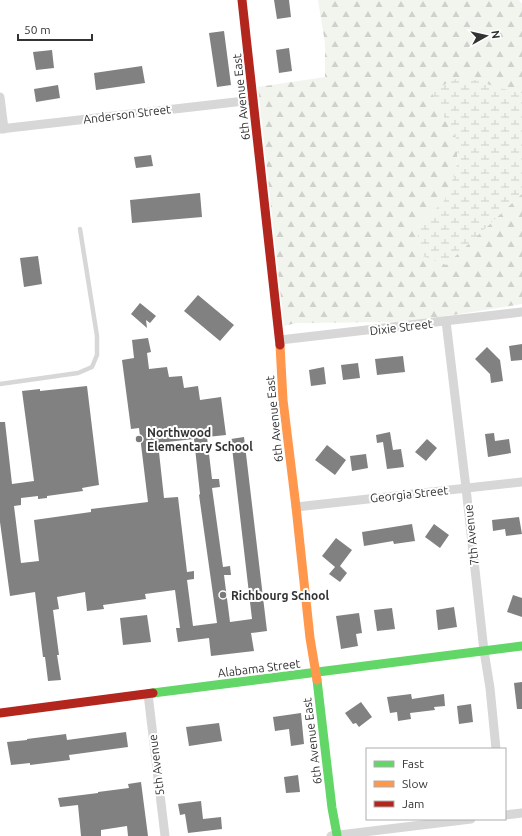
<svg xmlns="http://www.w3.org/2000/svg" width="522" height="836" font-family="Ubuntu,sans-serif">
<defs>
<pattern id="forest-firs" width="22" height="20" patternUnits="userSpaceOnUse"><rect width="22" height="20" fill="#f1f5ed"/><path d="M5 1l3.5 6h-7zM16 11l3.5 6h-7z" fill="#cfd2cc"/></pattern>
<pattern id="wetland-marsh" width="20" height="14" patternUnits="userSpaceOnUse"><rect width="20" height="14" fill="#f1f5ed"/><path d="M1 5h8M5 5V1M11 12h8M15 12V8" fill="none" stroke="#cfd2cc"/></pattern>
</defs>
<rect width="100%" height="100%" fill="#fff"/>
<path fill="url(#forest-firs)" d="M 318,0 L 519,0 L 522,4 L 522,93 L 500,88 L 431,91 L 444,117 L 458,142 L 456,170 L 444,201 L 417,227 L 446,264 L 490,224 L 521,193 L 522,194 L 522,304 L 440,317 L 393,322 L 296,323 L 284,326 L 258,87 L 325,77 L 325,43 Z"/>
<path fill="url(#wetland-marsh)" d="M 462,76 L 500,88 L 522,93 L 522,194 L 446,265 L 420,255 L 417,227 L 444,201 L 456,170 L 458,142 L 444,117 L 431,91 Z"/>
<path fill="#818181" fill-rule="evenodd" d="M 274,0 L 289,0 L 291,17 L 277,19 Z
M 224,31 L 231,85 L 217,87 L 209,33 Z
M 289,48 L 292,71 L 279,73 L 276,50 Z
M 52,50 L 54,68 L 36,70 L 33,52 Z
M 142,66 L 145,83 L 96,90 L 94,73 Z
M 58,85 L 60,98 L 36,102 L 34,89 Z
M 151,155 L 153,166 L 136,168 L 134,157 Z
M 200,193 L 202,217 L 132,223 L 130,200 Z
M 38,256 L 42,284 L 24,287 L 20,258 Z
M 198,295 L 234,325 L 220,341 L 184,311 Z
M 140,303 L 156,316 L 150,323 L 146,320 L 147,328 L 131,314 Z
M 148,338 L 151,352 L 147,353 L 149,369 L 167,367 L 169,377 L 182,376 L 184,388 L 198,386 L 200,400 L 221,397 L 226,435 L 207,437 L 212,479 L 219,479 L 220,487 L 212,488 L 223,567 L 230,566 L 231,575 L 224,575 L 230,622 L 252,619 L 231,439 L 244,437 L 267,631 L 251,633 L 254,651 L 211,656 L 209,638 L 178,642 L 176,628 L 180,628 L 175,590 L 145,594 L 146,599 L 103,605 L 104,609 L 87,611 L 85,592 L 57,597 L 59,609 L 53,610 L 59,655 L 57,655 L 61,680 L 48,681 L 45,657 L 43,657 L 35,592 L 10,596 L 0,522 L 0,422 L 5,422 L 12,484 L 34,481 L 22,391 L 40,389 L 40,391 L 87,386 L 99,485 L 82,488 L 83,491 L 47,496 L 47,498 L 38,499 L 38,496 L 21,498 L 21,505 L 14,506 L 21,563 L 39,561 L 34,520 L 91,512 L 91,509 L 148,502 L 139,428 L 131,429 L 122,360 L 134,358 L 132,340 ZM 194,439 L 200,494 L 199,495 L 217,623 L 193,626 L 187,580 L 194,579 L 194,571 L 187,572 L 178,497 L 164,498 L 158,443 Z
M 522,344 L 522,360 L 511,361 L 509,346 Z
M 487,347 L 500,360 L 503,381 L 491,383 L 490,374 L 475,359 Z
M 403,356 L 405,372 L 377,375 L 375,359 Z
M 358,363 L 360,378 L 343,380 L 341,365 Z
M 324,367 L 326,384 L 311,386 L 309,370 Z
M 390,432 L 393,450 L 401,449 L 404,467 L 387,469 L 383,442 L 377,443 L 376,435 Z
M 494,433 L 495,441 L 509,439 L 511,453 L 488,457 L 485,434 Z
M 427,439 L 437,448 L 426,461 L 415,452 Z
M 327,445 L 346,460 L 335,475 L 315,460 Z
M 366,454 L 368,468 L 352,471 L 350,456 Z
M 519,517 L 522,534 L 506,536 L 505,529 L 493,531 L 492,520 Z
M 412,524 L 415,541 L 394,544 L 393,541 L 364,546 L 362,532 Z
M 434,524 L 449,535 L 440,548 L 425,537 Z
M 336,538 L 352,550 L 340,566 L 347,573 L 340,582 L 329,574 L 335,567 L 322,556 Z
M 513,595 L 522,598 L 522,617 L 507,612 Z
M 454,607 L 457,627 L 438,630 L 436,610 Z
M 392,608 L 395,629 L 377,631 L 374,610 Z
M 359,613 L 362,633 L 356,634 L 358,646 L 341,649 L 336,616 Z
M 147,615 L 151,642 L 123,645 L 120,618 Z
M 522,682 L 522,709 L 517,709 L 514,683 Z
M 411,694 L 412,699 L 444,694 L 445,706 L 434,707 L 435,710 L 410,713 L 411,719 L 398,721 L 397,712 L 390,713 L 387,697 Z
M 361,702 L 372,717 L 359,727 L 356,723 L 353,724 L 345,713 Z
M 471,704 L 473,722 L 459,724 L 457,706 Z
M 301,713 L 304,744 L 291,746 L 289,729 L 275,731 L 273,717 Z
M 219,723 L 222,741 L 189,746 L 186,727 Z
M 126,732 L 128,747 L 69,755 L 70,760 L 30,765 L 30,763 L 11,765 L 7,742 L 27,740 L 27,739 L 66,734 L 67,740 Z
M 298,775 L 300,792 L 286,793 L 284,777 Z
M 141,782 L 148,836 L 128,836 L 127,826 L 101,830 L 101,836 L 81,836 L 78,805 L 60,807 L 58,798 L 98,793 L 98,792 L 129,788 L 128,784 Z
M 201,801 L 203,819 L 221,817 L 222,829 L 188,833 L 185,814 L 180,815 L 178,804 Z"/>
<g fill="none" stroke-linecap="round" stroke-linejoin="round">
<path stroke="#d7d7d7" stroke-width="4.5" d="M 0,384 L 78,373 L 92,367 L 97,355 L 97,336 L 80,229"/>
<path stroke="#d7d7d7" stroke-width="9" d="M 0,97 L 4,129
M 0,129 L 253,100
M 446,321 L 466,488 L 484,651 L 490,688 L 496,749
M 280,340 L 522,312
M 296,507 L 522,482
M 148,694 L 165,836
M 505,815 L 522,813
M 331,836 L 471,819"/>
<path stroke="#63d668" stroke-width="9" d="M 317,680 L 332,808 L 337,835
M 153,693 L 522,646"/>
<path stroke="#ff974d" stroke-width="9" d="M 280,345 L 283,400 L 296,507 L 310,638 L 317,680"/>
<path stroke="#b3261e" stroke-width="9" d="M 242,0 L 280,345
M 0,713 L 153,693"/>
</g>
<g fill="#7a7a7a" stroke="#fff" stroke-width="1.5">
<circle cx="139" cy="439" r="4"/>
<circle cx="223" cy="595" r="4"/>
</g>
<g text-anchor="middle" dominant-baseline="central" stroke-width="4" stroke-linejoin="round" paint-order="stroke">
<g font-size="12" fill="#333" stroke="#fff">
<text transform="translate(241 97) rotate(-96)">6th Avenue East</text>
<text transform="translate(127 114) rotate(-7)">Anderson Street</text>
<text transform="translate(401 327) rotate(-7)">Dixie Street</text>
<text transform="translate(274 419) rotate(-96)">6th Avenue East</text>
<text transform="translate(409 494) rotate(-6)">Georgia Street</text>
<text transform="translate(471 535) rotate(-96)">7th Avenue</text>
<text transform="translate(259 668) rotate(-7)">Alabama Street</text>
<text transform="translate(312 741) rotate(-97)">6th Avenue East</text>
<text transform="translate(156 765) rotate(-97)">5th Avenue</text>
</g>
<g font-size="12" font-weight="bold" fill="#333" stroke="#fff" text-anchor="start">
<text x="147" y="432">Northwood<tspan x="147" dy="14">Elementary School</tspan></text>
<text x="231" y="595">Richbourg School</text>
</g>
</g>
<rect x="366" y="748" width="140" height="72" fill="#ffffff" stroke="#adadad"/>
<rect x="374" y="761" width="20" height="6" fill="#63d668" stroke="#adadad"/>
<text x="402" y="768" font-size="12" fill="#333333">Fast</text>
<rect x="374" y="781" width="20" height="6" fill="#ff974d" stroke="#adadad"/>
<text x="402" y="788" font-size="12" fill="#333333">Slow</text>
<rect x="374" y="801" width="20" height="6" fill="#b3261e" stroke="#adadad"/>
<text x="402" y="808" font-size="12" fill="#333333">Jam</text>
<g transform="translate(486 36) rotate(82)" stroke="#ffffff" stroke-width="3" paint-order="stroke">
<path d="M0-3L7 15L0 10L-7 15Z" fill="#333333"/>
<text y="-6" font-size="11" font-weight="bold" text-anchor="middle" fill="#333333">N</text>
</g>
<path d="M18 34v6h74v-6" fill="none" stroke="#333333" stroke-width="2"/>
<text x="24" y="34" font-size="12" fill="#333333" stroke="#ffffff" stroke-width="3" paint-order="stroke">50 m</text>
</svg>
